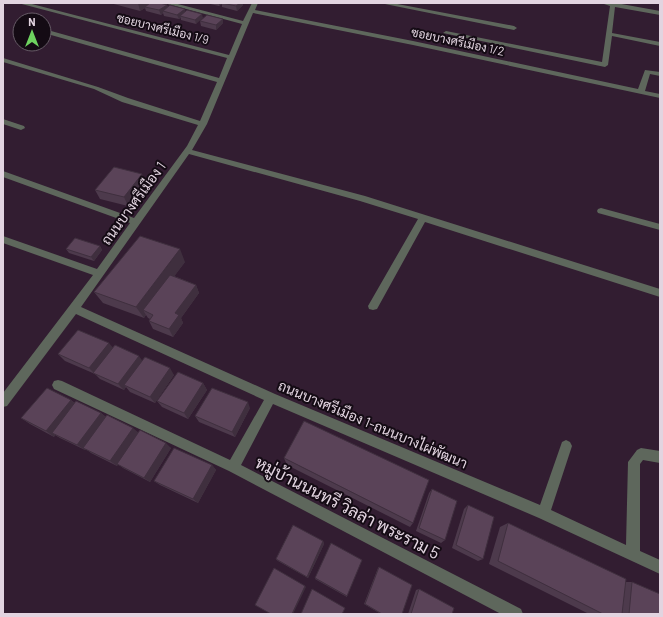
<svg xmlns="http://www.w3.org/2000/svg" width="663" height="617" font-family="Barlow,Sarabun,sans-serif">
<rect width="100%" height="100%" fill="#321d31"/>
<g fill="none" stroke-linecap="round" stroke-linejoin="round">
<path fill="#5e675c" fill-rule="evenodd" d="M 18,3 L 28,3 L 229,55 L 242,24 L 164,3 L 174,3 L 243,21 L 252,3 L 258,3 L 255,10 L 413,41 L 638,89 L 645,70 L 660,72 L 660,76 L 650,74 L 645,91 L 660,94 L 660,98 L 413,45 L 253,13 L 207,124 L 192,150 L 365,196 L 660,289 L 660,297 L 425,222 L 377,309 L 373,310 L 369,309 L 368,306 L 418,219 L 360,201 L 189,154 L 81,307 L 275,394 L 540,505 L 562,442 L 566,440 L 570,442 L 572,446 L 551,510 L 626,545 L 628,462 L 637,450 L 641,448 L 660,451 L 660,463 L 643,460 L 640,464 L 640,551 L 660,560 L 660,574 L 539,518 L 273,404 L 241,465 L 521,609 L 523,614 L 501,614 L 229,471 L 54,389 L 52,385 L 54,381 L 58,380 L 62,381 L 230,460 L 264,400 L 76,314 L 7,406 L 3,407 L 3,393 L 93,275 L 3,243 L 3,236 L 97,269 L 130,223 L 3,177 L 3,171 L 134,218 L 187,146 L 198,125 L 122,102 L 94,89 L 3,62 L 3,58 L 98,87 L 128,98 L 200,121 L 217,82 L 44,33 L 44,29 L 219,78 L 227,58 Z
M 380,3 L 392,3 L 514,26 L 517,28 L 514,30 Z
M 601,3 L 616,3 L 660,11 L 660,15 L 615,7 L 612,33 L 660,42 L 660,46 L 612,36 L 608,65 L 605,67 L 443,33 L 446,31 L 602,62 L 610,6 Z
M 3,119 L 24,126 L 25,128 L 21,130 L 3,124 Z
M 601,208 L 660,224 L 660,230 L 598,213 L 597,211 L 598,209 Z"/>
</g>
<path fill="#4d3a4c" d="M 110,3 L 160,3 L 167,5 L 168,7 L 185,12 L 202,14 L 196,24 L 181,20 L 181,18 L 179,19 L 164,16 L 163,13 L 161,15 L 146,11 L 145,8 L 140,11 Z
M 206,3 L 243,3 L 243,5 L 237,11 L 222,7 L 222,4 L 219,6 Z
M 223,19 L 223,23 L 216,30 L 201,26 L 200,21 Z
M 146,183 L 128,206 L 100,199 L 95,190 Z
M 100,246 L 102,250 L 94,261 L 69,253 L 66,249 Z
M 185,262 L 174,276 L 196,285 L 199,293 L 181,318 L 183,323 L 173,337 L 153,329 L 149,321 L 150,319 L 148,318 L 146,315 L 144,318 L 103,303 L 94,292 Z
M 113,348 L 174,375 L 155,403 L 130,392 L 126,387 L 124,390 L 100,379 L 95,374 L 65,361 L 58,354 Z
M 203,383 L 207,390 L 188,419 L 162,407 L 157,401 Z
M 71,400 L 75,403 L 101,413 L 106,417 L 171,448 L 150,482 L 123,468 L 118,464 L 117,466 L 91,453 L 86,449 L 85,450 L 60,438 L 55,435 L 54,437 L 30,424 L 21,418 Z
M 250,408 L 235,437 L 199,422 L 195,416 Z
M 284,458 L 413,523 L 410,527 L 287,465 Z
M 212,465 L 216,470 L 198,503 L 160,485 L 154,481 Z
M 432,489 L 445,540 L 441,543 L 416,531 L 429,493 Z
M 468,505 L 483,559 L 478,561 L 452,548 L 464,509 Z
M 508,523 L 626,582 L 632,582 L 660,614 L 589,614 L 489,564 L 500,527 Z
M 323,541 L 324,544 L 308,578 L 278,561 L 276,559 Z
M 379,567 L 402,614 L 381,614 L 364,604 L 378,568 Z
M 315,578 L 347,596 L 347,597 L 315,579 Z
M 419,589 L 452,614 L 408,614 L 416,590 Z"/>
<path fill="#3f2f3e" d="M 138,3 L 151,3 L 145,7 L 145,8 L 140,11 Z
M 219,3 L 221,3 L 222,4 L 219,6 Z
M 240,3 L 243,3 L 243,5 L 237,11 L 236,6 Z
M 167,5 L 168,9 L 163,11 L 163,13 L 161,15 L 159,10 Z
M 185,9 L 186,14 L 180,16 L 181,18 L 179,19 L 177,15 Z
M 202,14 L 203,18 L 196,24 L 195,20 Z
M 223,19 L 223,23 L 216,30 L 216,25 Z
M 142,174 L 146,183 L 128,206 L 124,197 Z
M 100,246 L 102,250 L 94,261 L 91,257 Z
M 180,249 L 185,262 L 148,312 L 143,310 L 146,315 L 144,318 L 136,307 Z
M 196,285 L 199,293 L 181,318 L 183,323 L 173,337 L 169,329 L 175,313 Z
M 109,343 L 115,350 L 94,373 L 89,368 Z
M 139,356 L 144,363 L 124,385 L 126,387 L 124,390 L 118,384 Z
M 170,368 L 174,375 L 155,403 L 150,397 Z
M 203,383 L 207,390 L 188,419 L 184,413 Z
M 71,400 L 78,406 L 52,433 L 55,435 L 54,437 L 46,431 Z
M 248,402 L 250,408 L 235,437 L 232,432 Z
M 101,413 L 108,419 L 83,448 L 86,449 L 85,450 L 77,445 Z
M 133,428 L 139,433 L 117,466 L 110,461 Z
M 166,443 L 171,448 L 150,482 L 144,478 Z
M 212,465 L 216,470 L 198,503 L 193,499 Z
M 323,541 L 324,544 L 308,578 L 307,577 Z
M 305,586 L 306,587 L 293,614 L 292,614 Z"/>
<path fill="#5a4358" stroke="#3f2f3e" d="M 150,3 L 160,3 L 167,5 L 159,10 L 145,7 Z
M 222,3 L 240,3 L 236,6 Z
M 170,5 L 185,9 L 177,15 L 163,11 Z
M 187,10 L 202,14 L 195,20 L 180,16 Z
M 207,15 L 223,19 L 216,25 L 200,21 Z
M 114,167 L 142,174 L 124,197 L 95,190 Z
M 140,236 L 180,249 L 136,307 L 94,292 Z
M 75,238 L 100,246 L 91,257 L 66,249 Z
M 170,275 L 196,285 L 175,313 L 179,315 L 169,329 L 149,321 L 153,315 L 143,310 Z
M 78,330 L 109,343 L 89,368 L 58,354 Z
M 115,345 L 139,356 L 118,384 L 93,373 Z
M 145,357 L 170,368 L 150,397 L 124,385 Z
M 178,372 L 203,383 L 184,413 L 157,401 Z
M 47,388 L 71,400 L 46,431 L 21,418 Z
M 212,388 L 248,402 L 232,432 L 195,416 Z
M 76,401 L 101,413 L 77,445 L 52,433 Z
M 107,415 L 133,428 L 110,461 L 83,448 Z
M 304,421 L 429,480 L 413,523 L 284,458 Z
M 140,430 L 166,443 L 144,478 L 117,464 Z
M 174,448 L 212,465 L 193,499 L 154,481 Z
M 432,489 L 457,501 L 445,540 L 419,528 Z
M 468,505 L 494,517 L 483,559 L 456,545 Z
M 508,523 L 626,579 L 622,614 L 603,614 L 498,561 Z
M 293,525 L 323,541 L 307,577 L 276,559 Z
M 331,543 L 362,560 L 347,596 L 315,578 Z
M 379,567 L 412,585 L 402,614 L 382,614 L 365,604 Z
M 274,568 L 305,586 L 292,614 L 271,614 L 255,605 Z
M 632,582 L 660,594 L 660,614 L 629,614 Z
M 312,589 L 345,608 L 342,614 L 301,614 Z
M 419,589 L 454,608 L 452,614 L 411,614 Z"/>
<g text-anchor="middle" dominant-baseline="central" stroke-width="4" stroke-linejoin="round" paint-order="stroke">
<g font-size="12" fill="#e2d4e0" stroke="#140b14">
<text transform="translate(163 28) rotate(14)">ซอยบางศรีเมือง 1/9</text>
<text transform="translate(458 41) rotate(12)">ซอยบางศรีเมือง 1/2</text>
</g>
<g font-size="14" fill="#e2d4e0" stroke="#140b14">
<text transform="translate(133 203) rotate(-54)">ถนนบางศรีเมือง 1</text>
<text transform="translate(373 424) rotate(23)">ถนนบางศรีเมือง 1-ถนนบางไผ่พัฒนา</text>
</g>
<g font-size="17" fill="#e2d4e0" stroke="#140b14">
<text transform="translate(348 507) rotate(27)">หมู่บ้านนนทรี วิลล่า พระราม 5</text>
</g>
</g>
<rect width="663" height="617" fill="none" stroke="#e2d4e0" stroke-width="8"/>
<g transform="translate(32 32)"><circle r="19" fill="#140b14" stroke="#665b66"/>
<path d="M0-3L7 15L0 10L-7 15Z" fill="#6ed360"/>
<text y="-6" font-size="11" font-weight="bold" text-anchor="middle" fill="#e2d4e0">N</text>
</g>
</svg>
